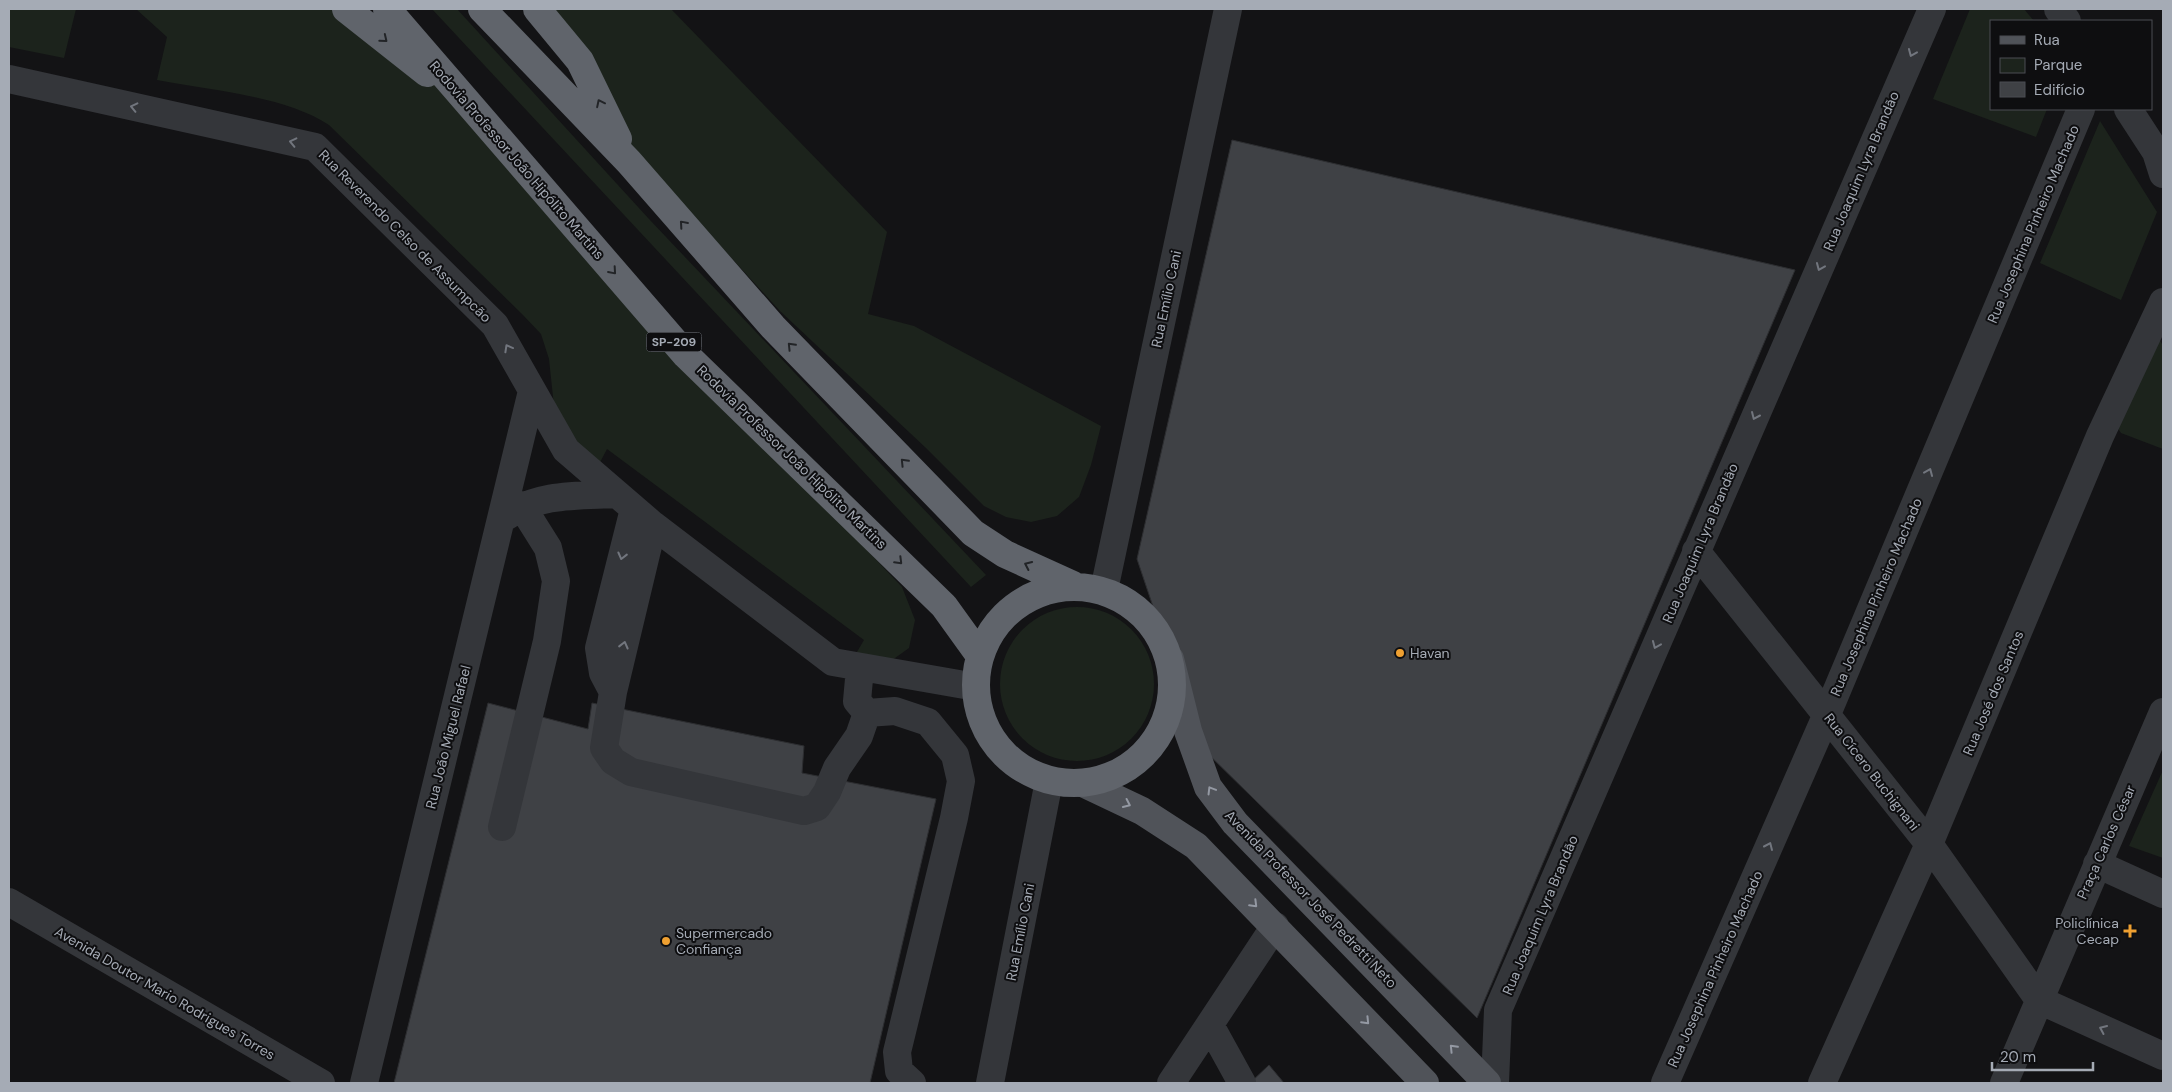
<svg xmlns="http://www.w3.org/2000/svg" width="2172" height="1092" font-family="'DM Sans',sans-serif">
<rect width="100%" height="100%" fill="#131315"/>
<path fill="#1c231c" d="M 9,9 L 76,9 L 64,58 L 9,47 Z
M 136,9 L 358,9 L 523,165 L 738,414 L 902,587 L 915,620 L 909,648 L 888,663 L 854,657 L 864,640 L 607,449 L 597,468 L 577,451 L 554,406 L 549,359 L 541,334 L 523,315 L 329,125 C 285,96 209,90 157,80 L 167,37 Z
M 432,9 L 457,9 L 649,219 L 986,575 L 971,587 Z
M 524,9 L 671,9 L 887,232 L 868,314 L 914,326 L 1101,426 L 1091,465 L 1079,497 L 1057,516 L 1031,522 L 1006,517 L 984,506 L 926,448 L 780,311 L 616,132 Z
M 1970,9 L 2024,9 L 2034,21 L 1991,21 L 1991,109 L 2047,109 L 2036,137 L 1933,99 Z
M 2100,121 L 2157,212 L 2121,300 L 2040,263 Z
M 2158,336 L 2163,346 L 2163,449 L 2121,433 L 2117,427 Z
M1000 684a77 77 0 1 1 154 0a77 77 0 1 1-154 0Z
M 2163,770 L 2163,858 L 2129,846 Z"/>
<path fill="#3f4145" stroke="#2d2e31" d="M 1232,140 L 1795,270 L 1477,1018 L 1200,746 L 1137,559 Z
M 488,703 L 588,729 L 592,703 L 804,746 L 802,773 L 936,799 L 870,1083 L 394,1083 Z
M 1269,1065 L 1284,1083 L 1250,1083 Z"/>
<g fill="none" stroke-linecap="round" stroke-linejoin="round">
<path stroke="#34363a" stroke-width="28" d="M 2058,9 L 2067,21
M 9,79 L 315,147 L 495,325 L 566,450 L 653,525 L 833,662 L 976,687
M 2128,109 L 2156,152 L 2163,174
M 507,516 C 538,493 580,496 616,494
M 653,525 L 613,692 L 604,748 L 613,761 L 631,772 L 804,811 L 817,807 L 827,792 L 837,768 L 859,736 L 867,713
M 1696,551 L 1929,844 L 2039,1000 L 2163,1056
M 1104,590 L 1228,9
M 860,668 L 857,701 L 867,713 L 895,711 L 928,722 L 955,755 L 961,781 L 954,818 L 897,1052 L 899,1071 L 912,1083
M 613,692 L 603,673 L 599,648 L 634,509
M 502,827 L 547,641 L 556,581 L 548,548 L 521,505
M 2097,864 L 2163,894
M 9,902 L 321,1083
M 1210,1025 L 1242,1083
M 364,1083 L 532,391
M 990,1083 L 1049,781
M 1171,1083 L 1275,926
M 1495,1083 L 1498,1010 L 1932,9
M 1665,1083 L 1827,714 L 2081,109
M 1822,1083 L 1929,844 L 2100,436 L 2163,302
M 2004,1083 L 2163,712"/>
<path stroke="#505359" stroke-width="28" d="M 1170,659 L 1188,731 L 1208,787 L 1235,823 L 1487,1083
M 1083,783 L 1142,811 L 1196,846 L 1425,1083"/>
<path stroke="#60646b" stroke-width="28" d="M 346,9 L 427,73
M 387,9 L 686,355 L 944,606 L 980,656
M 482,9 L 629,162 L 773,327 L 973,533 L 1005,554 L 1073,585
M 537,9 L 580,61 L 618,139
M976 685a98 98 0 1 1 196 0a98 98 0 1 1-196 0Z"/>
</g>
<defs><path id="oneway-chevron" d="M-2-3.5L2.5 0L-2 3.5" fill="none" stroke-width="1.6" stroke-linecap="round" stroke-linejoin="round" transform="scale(1.25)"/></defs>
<g stroke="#222427">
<use href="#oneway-chevron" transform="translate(384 39) rotate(39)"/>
<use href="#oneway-chevron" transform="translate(600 103) rotate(-116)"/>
<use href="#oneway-chevron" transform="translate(683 224) rotate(-131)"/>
<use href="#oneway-chevron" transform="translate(613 271) rotate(49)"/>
<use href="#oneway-chevron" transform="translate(791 346) rotate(-134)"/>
<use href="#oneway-chevron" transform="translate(904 462) rotate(-134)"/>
<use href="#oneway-chevron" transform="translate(899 561) rotate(45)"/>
<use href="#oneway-chevron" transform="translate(1028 565) rotate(-155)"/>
</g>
<g stroke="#72767e">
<use href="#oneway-chevron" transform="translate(1912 53) rotate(113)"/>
<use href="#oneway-chevron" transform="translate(134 107) rotate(-167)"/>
<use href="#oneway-chevron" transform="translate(293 142) rotate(-167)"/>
<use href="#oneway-chevron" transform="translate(1820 267) rotate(113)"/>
<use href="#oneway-chevron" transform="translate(508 348) rotate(-119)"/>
<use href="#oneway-chevron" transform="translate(1755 416) rotate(114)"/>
<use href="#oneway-chevron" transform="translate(1929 472) rotate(-67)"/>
<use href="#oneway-chevron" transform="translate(622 556) rotate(104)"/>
<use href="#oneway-chevron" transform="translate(624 645) rotate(-76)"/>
<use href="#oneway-chevron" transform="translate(1656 645) rotate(113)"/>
<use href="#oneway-chevron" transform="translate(1769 846) rotate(-66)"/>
<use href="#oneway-chevron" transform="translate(2103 1029) rotate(-156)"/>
</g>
<g stroke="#9499a3">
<use href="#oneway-chevron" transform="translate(1211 790) rotate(-121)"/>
<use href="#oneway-chevron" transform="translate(1127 804) rotate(25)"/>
<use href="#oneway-chevron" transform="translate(1254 904) rotate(45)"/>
<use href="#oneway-chevron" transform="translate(1366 1021) rotate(46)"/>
<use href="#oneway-chevron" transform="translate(1453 1048) rotate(-134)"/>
</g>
<g fill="#efa031" stroke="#0e0e10" stroke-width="2">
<circle cx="1400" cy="653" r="5"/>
<path d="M2127.5 923.5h5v5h5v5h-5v5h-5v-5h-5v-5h5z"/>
<circle cx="666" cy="941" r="5"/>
</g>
<g text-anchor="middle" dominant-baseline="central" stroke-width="4" stroke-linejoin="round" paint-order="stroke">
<rect fill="#0e0e10" stroke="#787c84" stroke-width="1" x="646.5" y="332.5" width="55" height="19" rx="4"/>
<g font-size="12" font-weight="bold" fill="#a5abb5">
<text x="674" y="342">SP-209</text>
</g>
<g font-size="14" fill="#a5abb5" stroke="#0e0e10">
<text transform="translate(517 160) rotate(49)">Rodovia Professor João Hipólito Martins</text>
<text transform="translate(1861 171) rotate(-67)">Rua Joaquim Lyra Brandão</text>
<text transform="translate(2033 224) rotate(-67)">Rua Josephina Pinheiro Machado</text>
<text transform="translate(405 236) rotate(45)">Rua Reverendo Celso de Assumpcão</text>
<text transform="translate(1166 299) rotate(-78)">Rua Emílio Cani</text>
<text transform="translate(792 457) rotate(44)">Rodovia Professor João Hipólito Martins</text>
<text transform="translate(1700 543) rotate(-67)">Rua Joaquim Lyra Brandão</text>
<text transform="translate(1876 597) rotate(-67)">Rua Josephina Pinheiro Machado</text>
<text transform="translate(1993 693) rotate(-67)">Rua José dos Santos</text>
<text transform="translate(448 737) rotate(-76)">Rua João Miguel Rafael</text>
<text transform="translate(1872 772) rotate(52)">Rua Cícero Buchignani</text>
<text transform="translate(2106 842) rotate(-66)">Praça Carlos César</text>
<text transform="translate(1311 899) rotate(46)">Avenida Professor José Pedretti Neto</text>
<text transform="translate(1540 915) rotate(-67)">Rua Joaquim Lyra Brandão</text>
<text transform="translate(1020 932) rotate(-79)">Rua Emílio Cani</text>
<text transform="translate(1715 969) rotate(-66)">Rua Josephina Pinheiro Machado</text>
<text transform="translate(165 993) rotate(30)">Avenida Doutor Mario Rodrigues Torres</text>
</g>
<g font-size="14" fill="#a5abb5" stroke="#0e0e10" text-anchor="start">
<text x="1410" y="653">Havan</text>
<text x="2119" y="923" text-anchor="end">Policlínica<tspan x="2119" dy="16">Cecap</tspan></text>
<text x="676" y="933">Supermercado<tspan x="676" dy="16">Confiança</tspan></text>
</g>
</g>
<rect width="2172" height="1092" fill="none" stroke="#a5abb5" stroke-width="20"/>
<rect x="1990" y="20" width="162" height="90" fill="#0e0e10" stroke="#4a4d52"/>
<rect x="2000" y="36" width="25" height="8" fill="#505359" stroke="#4a4d52"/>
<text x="2034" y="45" font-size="15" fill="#a5abb5">Rua</text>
<rect x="2000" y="58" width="25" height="15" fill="#1c231c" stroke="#4a4d52"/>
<text x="2034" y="70" font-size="15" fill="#a5abb5">Parque</text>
<rect x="2000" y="82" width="25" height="15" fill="#3f4145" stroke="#4a4d52"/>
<text x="2034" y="95" font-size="15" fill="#a5abb5">Edifício</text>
<path d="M1992 1062v8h101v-8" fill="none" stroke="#a5abb5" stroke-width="2.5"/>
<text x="2000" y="1062" font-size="15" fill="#a5abb5" stroke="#0e0e10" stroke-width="4" paint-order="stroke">20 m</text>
</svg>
